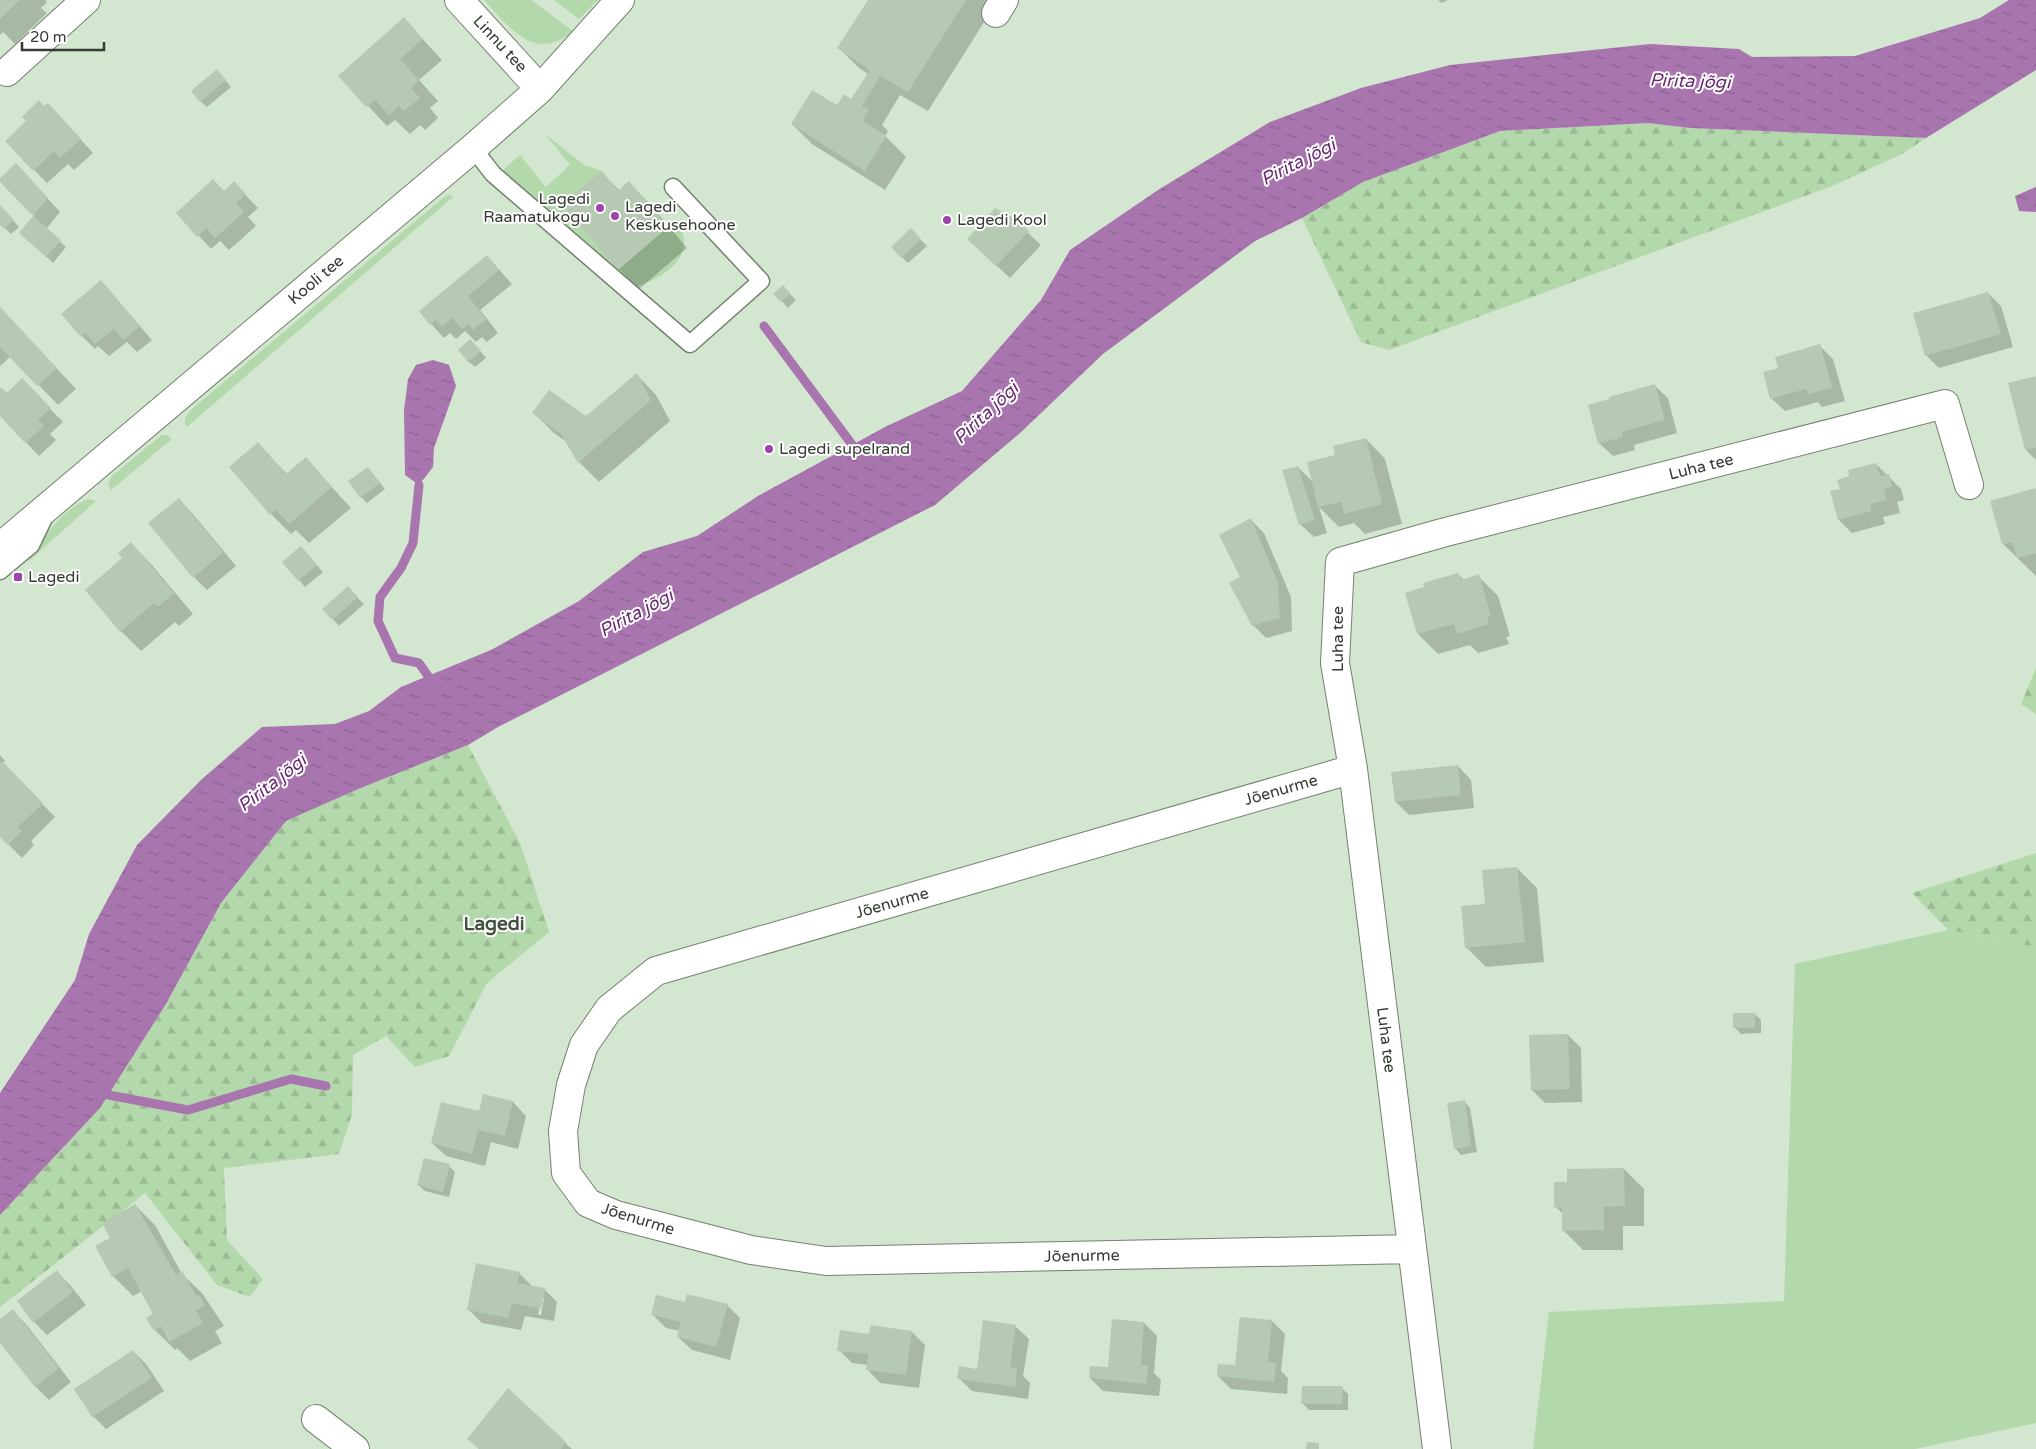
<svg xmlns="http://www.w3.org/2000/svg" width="2036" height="1449" font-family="'Varela Round',sans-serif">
<defs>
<pattern id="forest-firs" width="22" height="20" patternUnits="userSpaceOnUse" patternTransform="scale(1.25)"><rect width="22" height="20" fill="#b3d8ab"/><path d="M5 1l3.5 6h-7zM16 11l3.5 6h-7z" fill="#9bba94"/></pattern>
<pattern id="water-ripples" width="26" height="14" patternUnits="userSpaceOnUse" patternTransform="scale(1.25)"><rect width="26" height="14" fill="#a875af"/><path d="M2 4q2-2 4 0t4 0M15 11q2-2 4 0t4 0" fill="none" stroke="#8a618f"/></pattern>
</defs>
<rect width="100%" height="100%" fill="#d3e6cf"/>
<path fill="#b3d8ab" d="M 484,0 L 531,0 L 573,31 C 535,64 509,27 484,0 Z
M 554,0 L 598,0 L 579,19 Z
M 545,134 L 584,165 L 602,171 L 618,269 L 675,221 C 678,225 682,230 683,235 C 691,262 654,283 633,287 L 540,206 L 503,170 L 520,155 L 546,187 L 570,165 Z
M 450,194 L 453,197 L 187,427 L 185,425 L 185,418 L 192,409 L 443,198 Z
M 162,435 L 167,435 L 172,439 L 111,490 L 108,485 L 112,476 Z
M 88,499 L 96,501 L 29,561 L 26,556 L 30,552 C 47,534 65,508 88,499 Z
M 1948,930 L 2036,947 L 2036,1423 L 1915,1449 L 1533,1449 L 1549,1312 L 1784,1301 L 1795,964 Z"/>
<path fill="url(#forest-firs)" d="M 1648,123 L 1690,128 L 1926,138 L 1902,154 L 1832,186 L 1389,350 L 1361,342 L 1302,218 L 1363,182 L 1500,131 Z
M 2036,668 L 2036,714 L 2021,704 Z
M 468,745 L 520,843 L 549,932 L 487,983 L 449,1056 L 415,1067 L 386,1036 L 353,1055 L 352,1114 L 339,1154 L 224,1168 L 227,1240 L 263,1279 L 250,1297 L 217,1285 L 145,1193 L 0,1307 L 0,1215 L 100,1108 L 166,1004 L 221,903 L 286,821 L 356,790 Z
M 2036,853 L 2036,947 L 1948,930 L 1912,893 Z"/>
<path fill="url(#water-ripples)" d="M 2009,0 L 2036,0 L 2036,70 L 1926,138 L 1690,128 L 1648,123 L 1500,131 L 1363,182 L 1302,218 L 1255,241 L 1103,354 L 1019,434 L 935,505 L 498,727 L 468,745 L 356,790 L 286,821 L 221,903 L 166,1004 L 100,1108 L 0,1215 L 0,1093 L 75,980 L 89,934 L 137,845 L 201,780 L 262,727 L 335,724 L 369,711 L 401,687 L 491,650 L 579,601 L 643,552 L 697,536 L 758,496 L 887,426 L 962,391 L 1041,300 L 1070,250 L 1158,190 L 1270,122 L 1361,88 L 1450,65 L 1650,44 L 1739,49 L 1752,57 L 1855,56 L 1980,18 Z
M 2036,187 L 2036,212 L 2019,211 L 2015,196 Z
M 433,360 L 449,365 L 456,386 L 434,448 L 433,467 L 419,485 L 405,475 L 404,410 L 408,379 L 416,365 Z"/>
<path fill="#0003" fill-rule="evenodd" d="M 0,0 L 45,0 L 47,2 L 41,8 L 47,13 L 15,44 L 3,32 L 0,35 Z
M 869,0 L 998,0 L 928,111 L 900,95 L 882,125 L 888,131 L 885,136 L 906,157 L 885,190 L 812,144 L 792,124 L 852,100 L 868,74 L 859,68 L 839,48 Z
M 1438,0 L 1448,0 L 1442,3 Z
M 404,19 L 442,60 L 419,80 L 438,101 L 430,108 L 438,118 L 425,130 L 420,125 L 410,134 L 395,120 L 387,126 L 340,76 Z
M 223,77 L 231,87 L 207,107 L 200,101 Z
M 45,107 L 61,118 L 93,153 L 74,170 L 68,164 L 47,183 L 34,170 Z
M 602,173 L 620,191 L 629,183 L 649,203 L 687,248 L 639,289 L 619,269 Z
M 29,178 L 60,212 L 46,229 L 66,247 L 53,263 L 21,233 L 35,216 L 0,180 Z
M 234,183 L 258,208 L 248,217 L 256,226 L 229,250 L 220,241 L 211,249 L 178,213 L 224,192 Z
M 0,206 L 19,227 L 11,234 L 0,223 Z
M 1013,219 L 1041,245 L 1010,278 L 982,252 Z
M 911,230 L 927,246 L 908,263 L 892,247 Z
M 487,256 L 512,284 L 480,310 L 498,333 L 487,342 L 482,337 L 476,342 L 465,331 L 456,339 L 450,333 L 444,338 L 420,312 Z
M 101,282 L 152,340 L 137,352 L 127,342 L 109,356 L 98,346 L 95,349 L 82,336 Z
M 789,293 L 796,300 L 788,308 L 782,301 Z
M 1988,293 L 2001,306 L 2013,347 L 1939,368 L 1926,355 Z
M 0,308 L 76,389 L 58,405 L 11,356 L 0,366 Z
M 1820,346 L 1833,359 L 1845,401 L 1822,407 L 1818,402 L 1785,411 L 1771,398 L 1780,369 Z
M 477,347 L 486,358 L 475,367 L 468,361 Z
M 637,375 L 656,395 L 670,421 L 599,482 L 579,462 L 568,443 L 554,433 L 534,413 L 586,418 Z
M 2036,377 L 2036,460 L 2026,450 Z
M 1654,385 L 1668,398 L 1677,433 L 1634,445 L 1635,450 L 1613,456 L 1599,443 Z
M 0,390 L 7,394 L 35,393 L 63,422 L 50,434 L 56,440 L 39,456 L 0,415 Z
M 1366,439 L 1385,459 L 1402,524 L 1365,534 L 1354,523 L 1339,527 L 1319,507 L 1327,533 L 1314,537 L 1300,524 L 1298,467 L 1313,482 L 1337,456 Z
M 258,444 L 288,475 L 306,459 L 351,508 L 309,543 L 296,530 L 291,534 L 271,514 Z
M 1876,464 L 1901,489 L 1904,500 L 1897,502 L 1900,513 L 1883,517 L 1885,524 L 1852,533 L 1839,520 L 1841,490 L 1851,477 Z
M 368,468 L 385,489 L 367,503 L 361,497 Z
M 2036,490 L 2036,576 L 2003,544 Z
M 179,500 L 192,513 L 236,566 L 207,590 L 194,577 Z
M 1251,520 L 1264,533 L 1291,597 L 1292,631 L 1266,638 L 1253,625 L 1241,577 Z
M 131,544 L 151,564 L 193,614 L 179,626 L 175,622 L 141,651 L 121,631 L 124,558 Z
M 307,554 L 323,572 L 305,587 L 284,562 Z
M 1458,574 L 1464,580 L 1478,576 L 1498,596 L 1510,636 L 1506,637 L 1509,644 L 1478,653 L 1470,645 L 1438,654 L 1418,634 L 1425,588 Z
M 354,594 L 364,604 L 339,626 L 324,609 Z
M 0,755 L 5,761 L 2,763 L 55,817 L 31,841 L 34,845 L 22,858 L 0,836 Z
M 1458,766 L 1471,780 L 1474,808 L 1409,815 L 1396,802 Z
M 1517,868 L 1537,888 L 1544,962 L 1486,967 L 1466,947 L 1486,905 Z
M 1755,1014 L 1761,1020 L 1761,1033 L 1741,1034 L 1734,1027 Z
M 1568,1035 L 1581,1048 L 1582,1102 L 1545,1103 L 1532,1090 Z
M 1464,1101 L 1470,1108 L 1477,1152 L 1461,1155 L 1455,1148 Z
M 513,1102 L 526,1116 L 518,1149 L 491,1142 L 485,1166 L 446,1156 L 432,1143 L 480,1112 Z
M 449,1166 L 455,1172 L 449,1197 L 425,1191 L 418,1185 Z
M 1624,1169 L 1644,1189 L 1644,1226 L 1623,1226 L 1623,1250 L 1583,1250 L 1563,1230 L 1564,1215 L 1556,1207 L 1569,1183 Z
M 135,1205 L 155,1225 L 182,1274 L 202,1293 L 224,1326 L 215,1331 L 222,1343 L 190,1361 L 177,1348 L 175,1350 L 155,1330 L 155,1314 L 142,1291 L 133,1296 L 113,1276 L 112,1238 Z
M 57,1272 L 70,1285 L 86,1305 L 47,1335 L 34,1322 Z
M 519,1273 L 532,1286 L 544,1289 L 557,1302 L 554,1321 L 525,1316 L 521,1330 L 482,1323 L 469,1310 ZM 541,1298 L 544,1298 L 541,1315 L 538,1315 Z
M 686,1304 L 727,1305 L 740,1318 L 730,1360 L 692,1350 L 678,1337 L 680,1331 L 666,1328 L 652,1314 Z
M 12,1311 L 26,1324 L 71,1382 L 49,1400 L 36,1387 L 0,1341 L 0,1321 Z
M 1272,1321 L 1285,1334 L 1281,1371 L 1288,1378 L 1287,1394 L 1231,1389 L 1218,1376 L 1237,1367 Z
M 1144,1323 L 1157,1336 L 1154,1373 L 1161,1380 L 1159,1396 L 1103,1391 L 1090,1378 L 1109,1369 Z
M 1015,1326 L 1029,1339 L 1023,1376 L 1030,1383 L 1028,1399 L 972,1391 L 959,1378 L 978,1370 Z
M 912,1332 L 925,1345 L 919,1388 L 880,1383 L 867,1369 L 868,1365 L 852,1363 L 839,1350 L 870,1335 Z
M 133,1351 L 146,1364 L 164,1391 L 106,1429 L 93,1416 Z
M 1342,1388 L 1348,1394 L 1348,1410 L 1309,1410 L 1302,1403 Z
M 469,1439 L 565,1443 L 572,1449 L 479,1449 Z"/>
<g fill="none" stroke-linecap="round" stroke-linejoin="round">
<path stroke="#a875af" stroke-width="9" d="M 764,326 L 859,454
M 419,485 L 413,543 L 401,568 L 380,597 L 378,621 L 395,658 L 419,663 L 428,676 L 430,687
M 98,1093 L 188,1110 L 291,1079 L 326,1086"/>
</g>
<path fill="#b6c9b2" d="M 0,0 L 20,0 L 0,19 Z
M 868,0 L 966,0 L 908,92 L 880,76 L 862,106 L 869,110 L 863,121 L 886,136 L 865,171 L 791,124 L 812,90 L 837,105 L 844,94 L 851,99 L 870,70 L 837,48 Z
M 404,17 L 423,39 L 400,59 L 419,80 L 411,88 L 420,98 L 404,111 L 399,106 L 389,115 L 375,100 L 366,107 L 338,76 Z
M 217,69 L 226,80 L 200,102 L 191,91 Z
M 39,100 L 44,106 L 48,103 L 81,139 L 60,158 L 54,151 L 33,171 L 5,141 L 26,121 L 22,117 Z
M 16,163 L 48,198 L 33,216 L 61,240 L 46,257 L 19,233 L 33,216 L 0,182 L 0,178 Z
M 602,171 L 618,191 L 629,181 L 668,227 L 618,270 L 562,204 Z
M 213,179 L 224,191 L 234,181 L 246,194 L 236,203 L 244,212 L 215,238 L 206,228 L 197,237 L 176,213 Z
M 0,205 L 14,220 L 4,229 L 0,225 Z
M 995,208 L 1014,218 L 1029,231 L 996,266 L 967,239 Z
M 911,228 L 921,239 L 901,258 L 891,247 Z
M 487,255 L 499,270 L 468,296 L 486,319 L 473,330 L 468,324 L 462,329 L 452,318 L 442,327 L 436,320 L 430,325 L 419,311 Z
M 101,280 L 140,326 L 123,340 L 114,329 L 95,344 L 85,332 L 81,337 L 61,314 Z
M 783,285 L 790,293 L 781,302 L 773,294 Z
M 1988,292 L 2001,334 L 1925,356 L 1913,313 Z
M 0,307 L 57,368 L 37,386 L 0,347 Z
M 470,339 L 481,351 L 468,362 L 458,350 Z
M 1820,344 L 1832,388 L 1808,394 L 1806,389 L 1770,399 L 1763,372 L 1778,368 L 1775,357 Z
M 637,373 L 651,400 L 578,463 L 561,434 L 532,413 L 549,390 L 586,416 Z
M 2036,376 L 2036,447 L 2025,450 L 2008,383 Z
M 22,378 L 51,408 L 38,420 L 44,426 L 25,443 L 0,416 L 0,388 L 1,387 L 7,393 Z
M 1655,384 L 1665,420 L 1622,432 L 1623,437 L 1598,444 L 1588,405 L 1609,399 L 1609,397 Z
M 1366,438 L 1382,504 L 1344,514 L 1341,502 L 1318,507 L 1307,462 L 1335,455 L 1333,446 Z
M 258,442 L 286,474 L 306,457 L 332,487 L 289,524 L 276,510 L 270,515 L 229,467 Z
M 1876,463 L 1880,476 L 1889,474 L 1892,487 L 1884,489 L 1887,500 L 1870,504 L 1872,511 L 1838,520 L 1830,491 L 1840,489 L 1837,480 L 1849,476 L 1848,470 Z
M 1298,466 L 1315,520 L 1299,525 L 1282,470 Z
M 368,467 L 380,483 L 360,498 L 348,481 Z
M 2036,488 L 2036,553 L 2017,558 L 2012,542 L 2002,544 L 1990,501 Z
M 179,498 L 223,552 L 193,578 L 148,523 Z
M 1251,518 L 1278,583 L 1280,618 L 1252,626 L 1229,583 L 1240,577 L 1219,535 Z
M 131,542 L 174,593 L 158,607 L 154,603 L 120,632 L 85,590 L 122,558 L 118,553 Z
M 301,546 L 317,565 L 298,581 L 282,562 Z
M 1458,573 L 1461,580 L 1479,574 L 1491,616 L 1487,617 L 1489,624 L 1457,634 L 1454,624 L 1417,634 L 1405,593 L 1424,587 L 1423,583 Z
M 348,586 L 358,597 L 332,620 L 322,609 Z
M 2,761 L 43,803 L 18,827 L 22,831 L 8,845 L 0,837 L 0,762 Z
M 1458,765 L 1461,795 L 1395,802 L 1391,772 Z
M 1517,867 L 1525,942 L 1465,948 L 1461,906 L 1485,904 L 1482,870 Z
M 1733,1013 L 1755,1013 L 1755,1028 L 1733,1028 Z
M 1568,1034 L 1570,1089 L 1531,1090 L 1529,1035 Z
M 483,1094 L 513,1101 L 505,1136 L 478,1130 L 472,1154 L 431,1143 L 441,1102 L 479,1111 Z
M 1465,1100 L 1471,1146 L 1454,1149 L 1447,1103 Z
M 424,1158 L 450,1164 L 443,1192 L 417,1185 Z
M 1624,1168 L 1625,1206 L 1604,1207 L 1604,1230 L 1562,1231 L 1562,1208 L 1554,1207 L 1554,1182 L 1567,1182 L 1567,1169 Z
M 135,1204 L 176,1275 L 182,1271 L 196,1296 L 199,1295 L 205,1305 L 196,1311 L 203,1323 L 169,1342 L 161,1326 L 154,1331 L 146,1318 L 153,1314 L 128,1268 L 112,1277 L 95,1246 L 110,1238 L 102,1223 Z
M 476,1263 L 520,1272 L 517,1283 L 545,1288 L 541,1309 L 512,1303 L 508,1318 L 467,1310 Z
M 57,1270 L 73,1292 L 33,1323 L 17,1301 Z
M 687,1294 L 728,1304 L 716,1347 L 677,1337 L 681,1322 L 651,1315 L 656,1295 L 685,1302 Z
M 13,1309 L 59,1368 L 35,1387 L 0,1343 L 0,1319 Z
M 1240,1317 L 1272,1320 L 1268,1362 L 1276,1363 L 1274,1382 L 1217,1376 L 1218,1364 L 1235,1365 Z
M 1112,1319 L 1144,1322 L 1141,1365 L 1148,1365 L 1146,1384 L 1089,1378 L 1090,1366 L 1108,1367 Z
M 983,1320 L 1016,1325 L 1010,1367 L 1017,1368 L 1015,1387 L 957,1379 L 959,1366 L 977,1369 Z
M 871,1325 L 912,1331 L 906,1375 L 866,1370 L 868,1354 L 837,1351 L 840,1330 L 869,1334 Z
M 133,1350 L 152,1378 L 92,1417 L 74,1389 Z
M 1302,1386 L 1343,1386 L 1342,1404 L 1301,1404 Z
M 508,1388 L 566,1442 L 561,1449 L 480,1449 L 467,1439 Z
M 1307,1442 L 1319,1443 L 1319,1449 L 1306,1449 Z"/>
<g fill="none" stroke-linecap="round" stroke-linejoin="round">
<defs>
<path id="service" d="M 473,148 L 493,174 L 690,344 L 761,281 L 673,187
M 0,571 L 31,545 L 45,516"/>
<path id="minor" d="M 996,13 L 1004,0
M 7,72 L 86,0
M 1353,769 L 656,971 L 609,1009 L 584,1045 L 571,1085 L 563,1131 L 566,1173 L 588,1203 L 616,1215 L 751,1250 L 826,1261 L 1412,1249
M 316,1419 L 355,1449
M 1437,1449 L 1353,769 L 1335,663 L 1340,562 L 1442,533 L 1945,404 L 1969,485"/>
<path id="tertiary" d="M 459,0 L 540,89
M 0,547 L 473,148 L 540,89 L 620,0"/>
</defs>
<use href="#service" stroke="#72836e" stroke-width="19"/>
<use href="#minor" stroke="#72836e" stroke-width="30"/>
<use href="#tertiary" stroke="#72836e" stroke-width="30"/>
<use href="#service" stroke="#fff" stroke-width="16"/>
<use href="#minor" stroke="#fff" stroke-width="28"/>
<use href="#tertiary" stroke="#fff" stroke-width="28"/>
</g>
<g fill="#9f43ad" stroke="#fff" stroke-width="2">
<circle cx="600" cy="208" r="5"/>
<circle cx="615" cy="216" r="5"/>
<circle cx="947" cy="220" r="5"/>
<circle cx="769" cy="449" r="5"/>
<rect x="13" y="572" width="10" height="10" rx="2.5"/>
</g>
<g text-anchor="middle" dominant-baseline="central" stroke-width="4" stroke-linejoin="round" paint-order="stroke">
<g font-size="16" fill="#343b32" stroke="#fff">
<text transform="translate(500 44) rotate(47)">Linnu tee</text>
<text transform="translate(316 280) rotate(-40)">Kooli tee</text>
<text transform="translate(1701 467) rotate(-14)">Luha tee</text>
<text transform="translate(1338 639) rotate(-90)">Luha tee</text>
<text transform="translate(1281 790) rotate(-16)">Jõenurme</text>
<text transform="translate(892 903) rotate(-16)">Jõenurme</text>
<text transform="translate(1386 1040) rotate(83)">Luha tee</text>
<text transform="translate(638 1219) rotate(17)">Jõenurme</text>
<text transform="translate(1082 1256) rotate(-1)">Jõenurme</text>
</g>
<g font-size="16" fill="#343b32" stroke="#fff" text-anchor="start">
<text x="590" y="199" text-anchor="end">Lagedi<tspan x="590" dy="18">Raamatukogu</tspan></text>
<text x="625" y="207">Lagedi<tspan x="625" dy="18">Keskusehoone</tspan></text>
<text x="957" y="220">Lagedi Kool</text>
<text x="779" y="449">Lagedi supelrand</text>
<text x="28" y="577">Lagedi</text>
</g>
<g font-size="18" font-style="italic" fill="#682971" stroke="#fff">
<text transform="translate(1690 81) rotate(2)">Pirita jõgi</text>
<text transform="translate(1298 162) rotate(-27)">Pirita jõgi</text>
<text transform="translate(986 413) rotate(-43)">Pirita jõgi</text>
<text transform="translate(636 613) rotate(-28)">Pirita jõgi</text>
<text transform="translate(272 783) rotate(-38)">Pirita jõgi</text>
</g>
<g font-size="19" font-weight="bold" fill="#42523e" stroke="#fff">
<text x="494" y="924">Lagedi</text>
</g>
</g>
<path d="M22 42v8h82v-8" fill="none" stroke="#343b32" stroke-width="2.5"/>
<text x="30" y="42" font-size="15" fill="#343b32" stroke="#ffffff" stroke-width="4" paint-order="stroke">20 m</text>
</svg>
